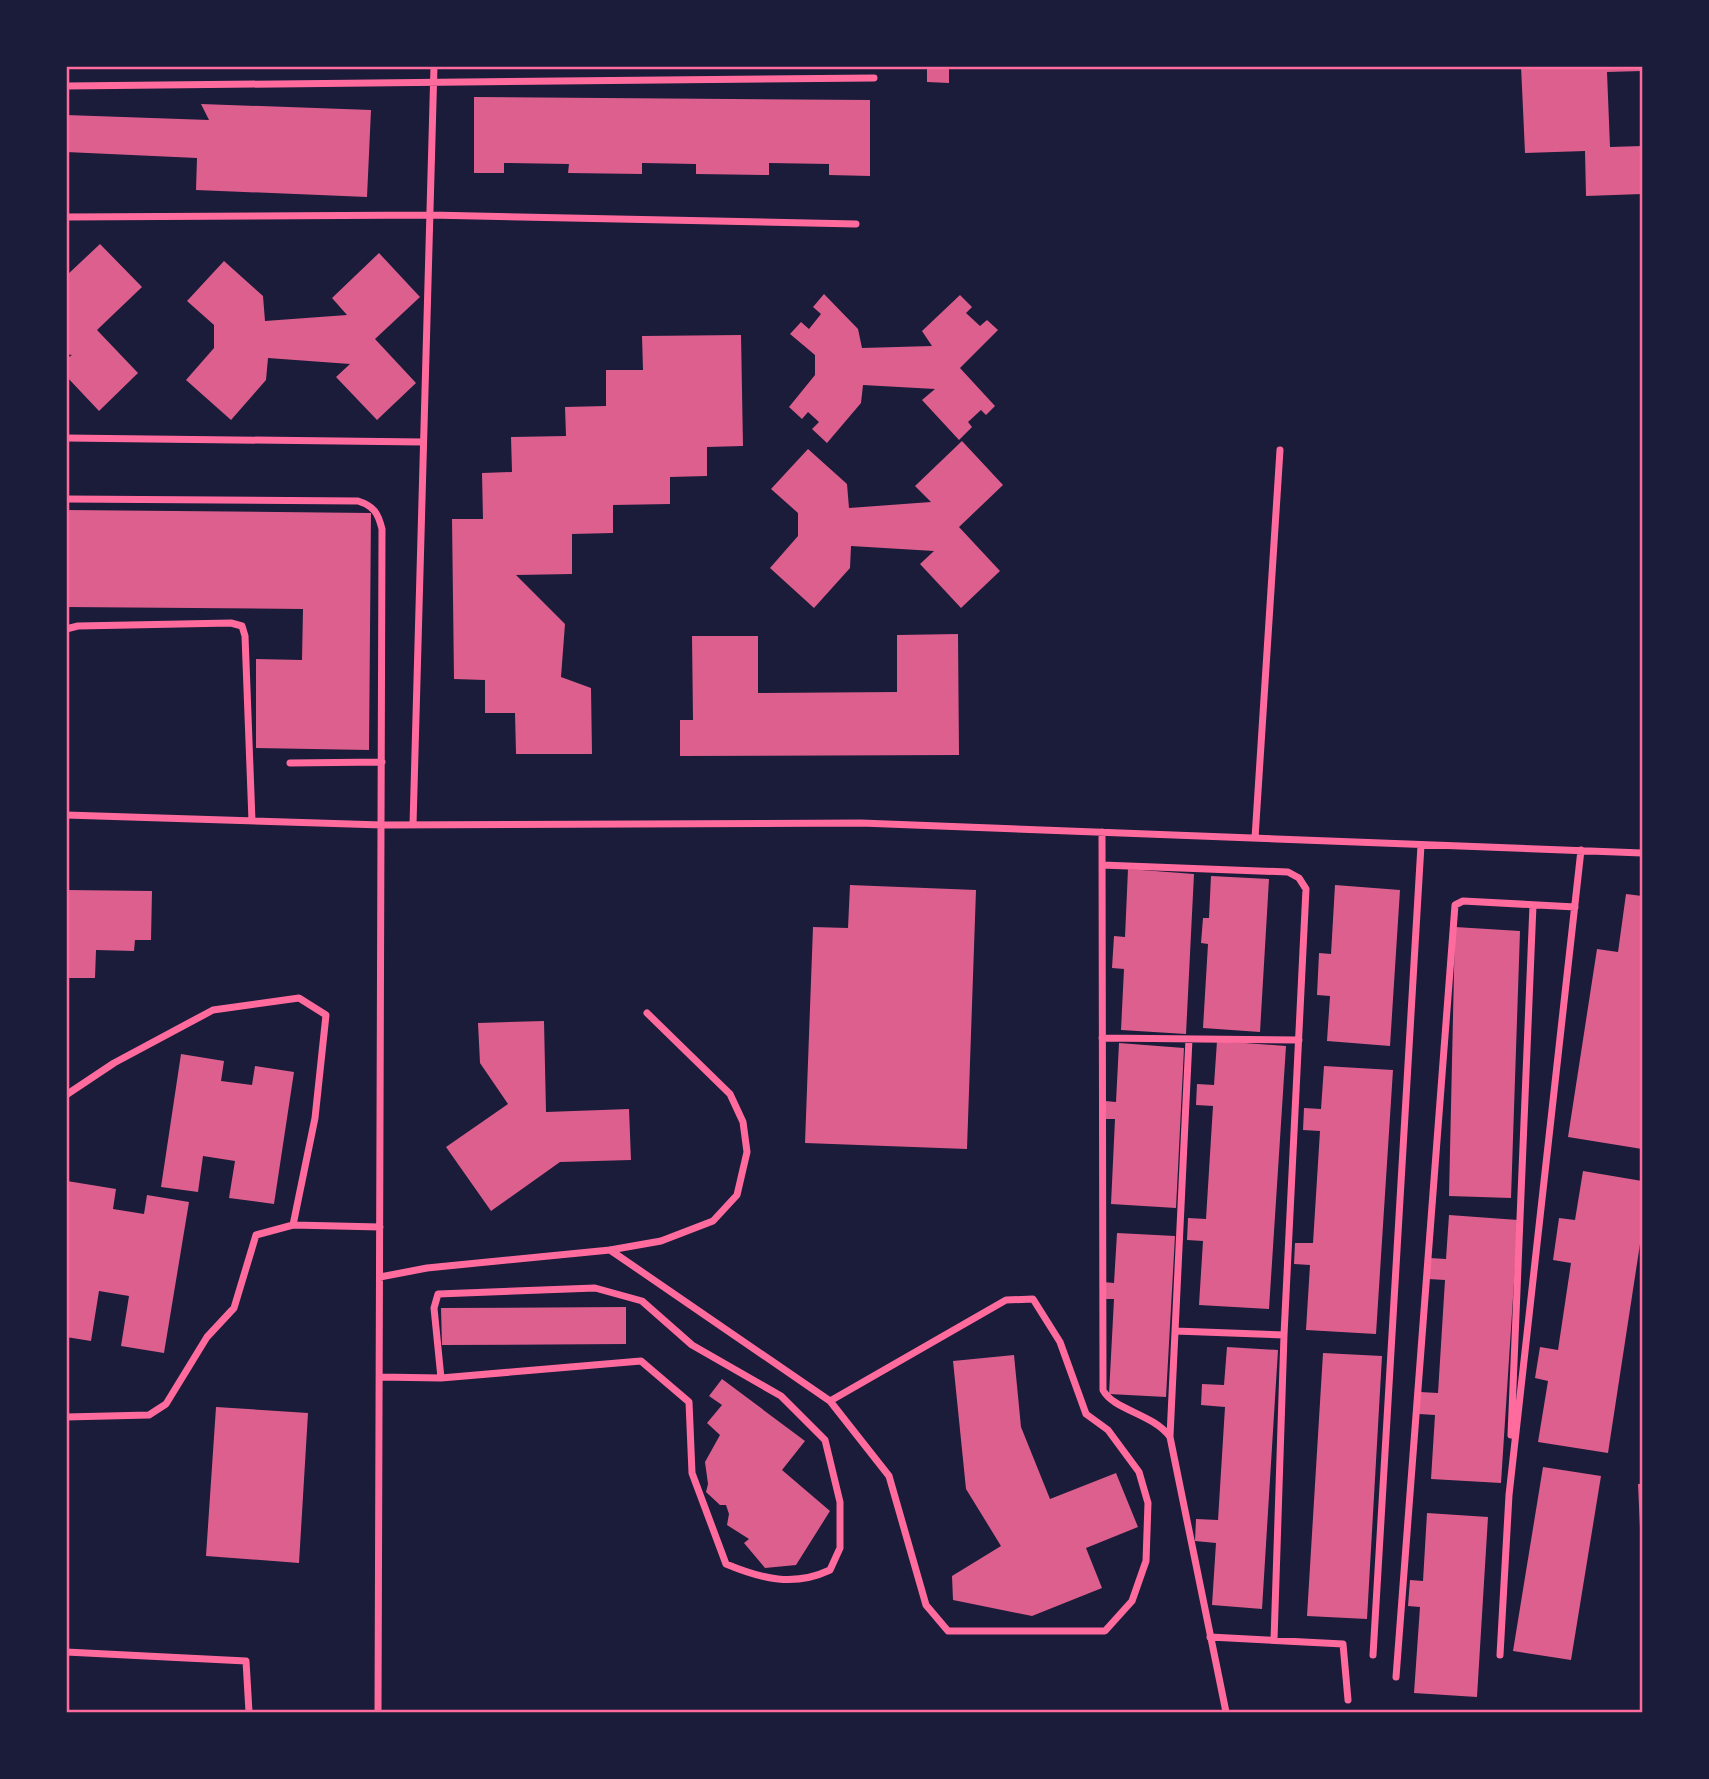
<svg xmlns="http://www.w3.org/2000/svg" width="1709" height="1779" font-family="Rubik,sans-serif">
<rect width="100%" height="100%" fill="#1b1b3a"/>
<path fill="#dd5f8e" d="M 927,66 L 949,66 L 949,83 L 927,82 Z
M 1521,66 L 1642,66 L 1642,71 L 1607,72 L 1610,147 L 1642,146 L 1642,194 L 1586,196 L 1585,151 L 1525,153 Z
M 474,97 L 870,100 L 870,176 L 829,175 L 829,164 L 769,163 L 769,175 L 696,174 L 696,164 L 642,163 L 642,174 L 568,173 L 569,164 L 504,163 L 504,173 L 474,173 Z
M 201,104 L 371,110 L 367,197 L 196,190 L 197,158 L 66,152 L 66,115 L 209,120 Z
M 100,244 L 142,287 L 97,330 L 138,373 L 99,411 L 66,376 L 66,359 L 72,355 L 66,354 L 66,305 L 69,305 L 66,276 Z
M 379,253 L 420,297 L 375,339 L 416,383 L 377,420 L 336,377 L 350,364 L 268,358 L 266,380 L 231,420 L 186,380 L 214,348 L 214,325 L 187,301 L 224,261 L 263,296 L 265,321 L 347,315 L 332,298 Z
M 824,294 L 858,329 L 862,348 L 932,346 L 922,331 L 960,295 L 972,307 L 966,313 L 980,326 L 987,320 L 998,330 L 960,368 L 995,406 L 986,415 L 981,410 L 968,422 L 972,427 L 959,440 L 922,400 L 935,389 L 863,385 L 861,403 L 827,443 L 812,429 L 819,422 L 808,412 L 802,419 L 789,407 L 815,375 L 815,355 L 790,334 L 801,322 L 809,329 L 821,314 L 813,307 Z
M 741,335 L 743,446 L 707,447 L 707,476 L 670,477 L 670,504 L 613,505 L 613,533 L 572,534 L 572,574 L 516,575 L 565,624 L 561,677 L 591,688 L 592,754 L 516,754 L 515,713 L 485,713 L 485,680 L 454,679 L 452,519 L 483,519 L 482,473 L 512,472 L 511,437 L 566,436 L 565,407 L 606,406 L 606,370 L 643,370 L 642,336 Z
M 962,441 L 1003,485 L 959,527 L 1000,571 L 961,608 L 920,564 L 934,551 L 851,546 L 850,568 L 814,608 L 770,568 L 798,536 L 798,513 L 771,489 L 808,449 L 847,484 L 849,508 L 931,502 L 915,486 Z
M 66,510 L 371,513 L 369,750 L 256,748 L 256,659 L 302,660 L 303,609 L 66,607 Z
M 958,634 L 959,755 L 680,756 L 680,720 L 693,720 L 692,636 L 758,636 L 758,693 L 897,692 L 897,635 Z
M 1128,869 L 1194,874 L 1186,1034 L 1121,1030 L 1124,969 L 1112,968 L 1114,936 L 1125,937 Z
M 1211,876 L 1269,879 L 1260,1032 L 1203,1028 L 1208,944 L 1201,943 L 1203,918 L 1209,918 Z
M 850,885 L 976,890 L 967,1149 L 805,1143 L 813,927 L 848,928 Z
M 1335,885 L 1400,890 L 1390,1046 L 1327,1041 L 1330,996 L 1317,995 L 1319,953 L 1331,954 Z
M 66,890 L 152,891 L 151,940 L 135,940 L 134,951 L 96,950 L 95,978 L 66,978 Z
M 1626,894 L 1642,896 L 1642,1149 L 1568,1137 L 1597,949 L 1618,952 Z
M 1455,927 L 1520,931 L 1511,1198 L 1449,1196 Z
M 544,1021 L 546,1112 L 629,1109 L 631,1160 L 560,1162 L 491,1211 L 446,1147 L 508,1104 L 480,1063 L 478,1023 Z
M 1217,1041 L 1286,1046 L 1269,1309 L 1199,1305 L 1203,1241 L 1187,1240 L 1188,1218 L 1206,1219 L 1213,1106 L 1196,1105 L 1197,1084 L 1214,1085 Z
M 1119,1043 L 1184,1048 L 1176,1208 L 1111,1204 L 1115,1119 L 1104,1119 L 1105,1101 L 1116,1102 Z
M 181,1054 L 224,1061 L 221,1081 L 252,1085 L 255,1066 L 294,1072 L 274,1204 L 229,1198 L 235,1161 L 203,1156 L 198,1192 L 161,1187 Z
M 1324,1066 L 1393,1070 L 1376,1334 L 1306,1330 L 1310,1265 L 1294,1264 L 1295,1243 L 1313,1243 L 1320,1131 L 1303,1130 L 1304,1108 L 1321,1109 Z
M 1583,1171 L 1642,1181 L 1642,1231 L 1608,1453 L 1538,1442 L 1548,1381 L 1535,1378 L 1540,1347 L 1558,1350 L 1571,1263 L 1553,1260 L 1559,1218 L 1575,1220 Z
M 67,1181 L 116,1189 L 113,1209 L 144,1214 L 147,1195 L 189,1202 L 164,1353 L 121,1346 L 129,1296 L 99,1291 L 91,1341 L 66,1337 Z
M 1449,1215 L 1518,1220 L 1501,1483 L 1431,1479 L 1435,1415 L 1419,1414 L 1420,1392 L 1438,1393 L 1445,1280 L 1428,1279 L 1429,1258 L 1446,1259 Z
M 1117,1233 L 1175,1236 L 1166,1397 L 1109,1394 L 1114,1299 L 1103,1299 L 1103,1282 L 1114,1283 Z
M 626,1307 L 626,1344 L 442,1345 L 441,1308 Z
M 1227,1347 L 1278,1350 L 1262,1609 L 1212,1605 L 1216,1543 L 1195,1541 L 1196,1519 L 1218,1520 L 1225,1407 L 1201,1405 L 1202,1384 L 1224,1385 Z
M 1323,1353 L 1382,1356 L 1367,1619 L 1307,1616 Z
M 1014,1355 L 1021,1427 L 1050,1499 L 1116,1473 L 1138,1527 L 1086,1548 L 1102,1588 L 1032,1616 L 953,1600 L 952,1576 L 1001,1546 L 966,1489 L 953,1361 Z
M 722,1379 L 805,1441 L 782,1470 L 830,1511 L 796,1565 L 765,1568 L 744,1543 L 749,1539 L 727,1525 L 729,1514 L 726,1505 L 720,1505 L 706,1492 L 708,1484 L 705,1462 L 720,1435 L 707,1423 L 722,1405 L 709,1396 Z
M 216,1407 L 308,1413 L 299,1563 L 206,1556 Z
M 1543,1467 L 1601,1476 L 1571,1660 L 1513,1651 Z
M 1638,1484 L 1642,1484 L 1642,1528 L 1640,1528 Z
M 1427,1513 L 1488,1517 L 1477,1697 L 1414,1693 L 1420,1607 L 1408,1606 L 1410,1580 L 1423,1581 Z"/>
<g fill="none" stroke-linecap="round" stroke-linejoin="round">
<path stroke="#ff6b9d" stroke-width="7" d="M 66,86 L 874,78
M 66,217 L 430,215 L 856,224
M 66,438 L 423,442
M 66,499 L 358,501 C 374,506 378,513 382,529 L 378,1712
M 66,629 L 78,626 L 231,623 L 242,626 L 245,636 L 252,821
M 290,763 L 382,762
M 66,815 L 382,825 L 861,823 L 1642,853
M 413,825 L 434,66
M 1102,832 L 1103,1390 C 1113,1410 1154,1414 1170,1437 L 1226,1712
M 1255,838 L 1280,450
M 1102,865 L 1288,872 L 1299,878 L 1306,889 L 1284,1335 L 1274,1640
M 1102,1038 L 1299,1040
M 66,1095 L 114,1063 L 213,1010 L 299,998 L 326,1015 L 315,1118 L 293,1225 L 256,1235 L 234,1308 L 207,1337 L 166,1404 L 149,1415 L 66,1417
M 293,1225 L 380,1227
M 610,1250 L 830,1401 L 889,1476 L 926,1605 L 948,1631 L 1105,1631 L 1132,1601 L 1146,1561 L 1148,1503 L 1139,1472 L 1108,1430 L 1086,1414 L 1060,1342 L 1033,1299 L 1006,1300 L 830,1401
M 380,1277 L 427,1268 L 610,1250 L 661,1241 L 713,1221 L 737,1195 L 747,1152 L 743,1122 L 730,1094 L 647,1013
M 1175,1331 L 1284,1335
M 379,1377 L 441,1378 L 641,1361 L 689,1402 L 692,1473 L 726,1564 C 762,1579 794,1587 830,1570 L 840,1548 L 840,1502 L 825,1440 L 781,1396 L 692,1345 L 642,1301 L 595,1288 L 438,1294 L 434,1308 L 441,1378
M 1511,1435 L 1533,905
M 1170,1436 L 1189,1039
M 1210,1637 L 1343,1644 L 1348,1700
M 66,1652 L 246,1661 L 249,1712
M 1373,1655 L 1421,845
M 1500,1655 L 1509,1495 L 1581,850
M 1396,1677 L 1455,905 L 1463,901 L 1575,907"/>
</g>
<rect width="1709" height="1779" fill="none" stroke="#1b1b3a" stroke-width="136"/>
<rect x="68" y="68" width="1573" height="1643" fill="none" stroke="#ff6b9d" stroke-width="2.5"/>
</svg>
